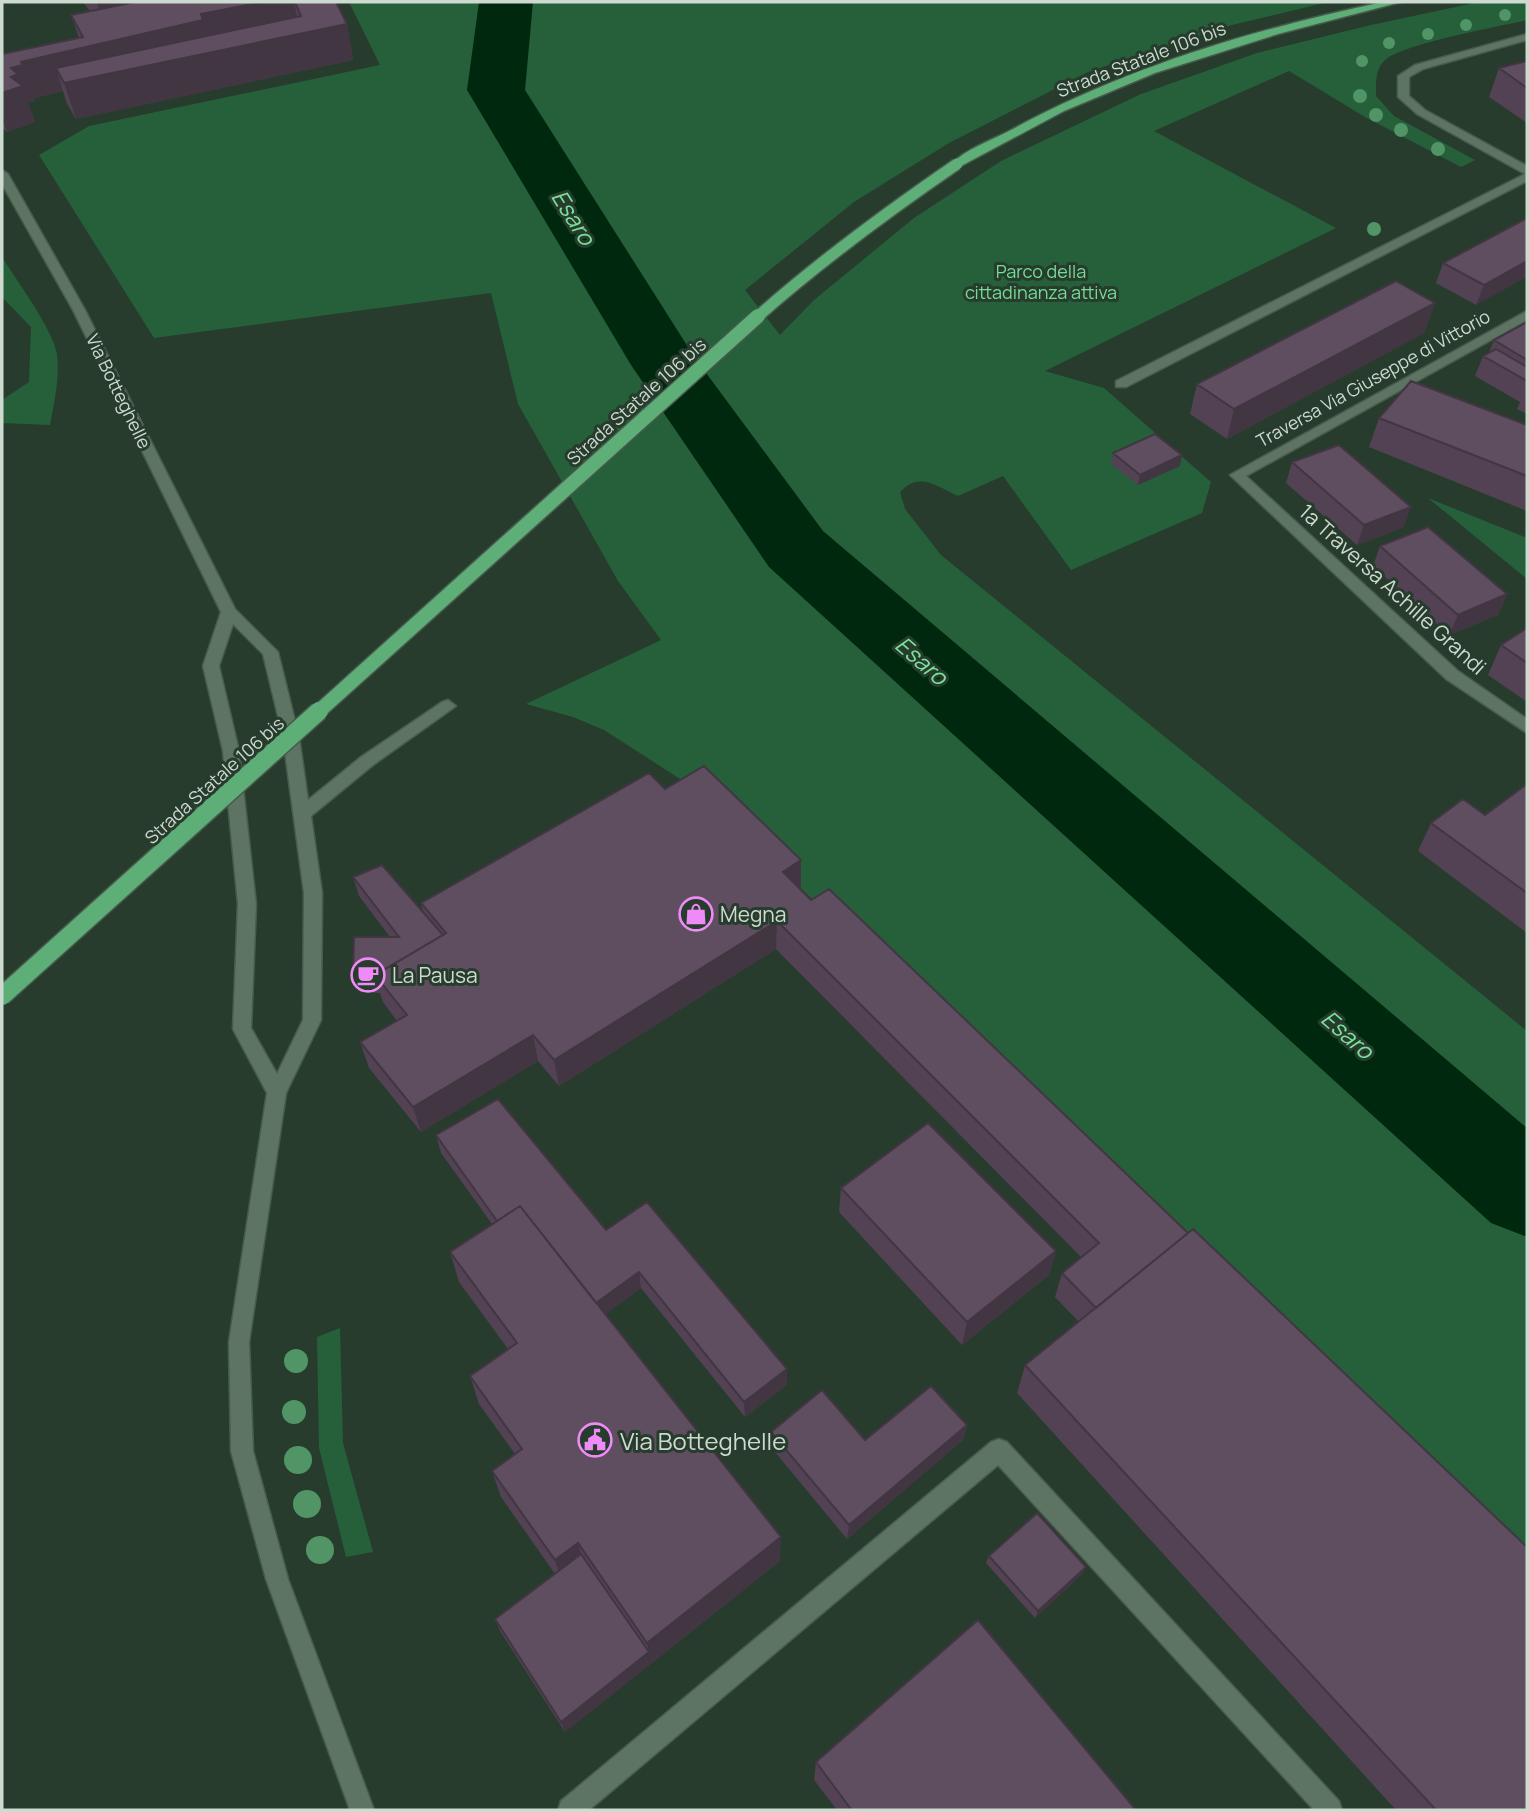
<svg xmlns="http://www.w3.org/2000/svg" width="1529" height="1812" font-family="Manrope,sans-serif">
<rect width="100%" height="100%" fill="#273c2d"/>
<path fill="#25603a" d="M 349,2 L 1328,2 L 1232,25 L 1088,72 L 949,143 L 854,202 L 745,290 L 780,335 L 814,300 L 914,218 L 1001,161 L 1141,94 L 1257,53 L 1371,25 L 1479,2 L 1527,2 L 1527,20 C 1498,27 1405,43 1385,60 C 1375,69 1376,83 1376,96 L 1394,116 L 1475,160 L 1461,167 L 1365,117 L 1289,71 L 1154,131 L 1336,228 L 1045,371 L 1104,388 L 1211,482 L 1202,513 L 1071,570 L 1003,476 L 958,496 C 937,486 919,471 900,492 L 905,509 L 941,555 L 1527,1031 L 1527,1594 L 705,795 L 604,730 L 573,717 L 526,704 L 661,640 L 618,581 L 518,404 L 491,293 L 154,338 L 39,155 L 89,126 L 380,65 Z
M 2,257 C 17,281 52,328 57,354 C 60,377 54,403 50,425 L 2,423 L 2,400 L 29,382 L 31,327 L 2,297 Z
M 1428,498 L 1527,538 L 1527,579 Z
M 340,1328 L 343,1443 L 373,1552 L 346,1557 L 319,1448 L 317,1337 Z"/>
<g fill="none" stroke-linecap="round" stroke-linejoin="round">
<path fill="#00280e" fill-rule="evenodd" d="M 479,2 L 533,2 L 525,90 L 695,358 L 823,531 L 1527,1128 L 1527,1237 L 1491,1223 L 769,567 L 631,365 L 467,90 Z"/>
<defs>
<path id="minor" d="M 1527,34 L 1527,40 L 1423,69 L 1409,77 L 1409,96 L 1425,110 L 1527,166 L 1527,181 L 1126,387 L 1116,387 L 1116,381 L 1525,174 L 1417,114 L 1398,97 L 1398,76 L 1415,65 Z
M 2,170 L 8,174 L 85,310 L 235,609 L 278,652 L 299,737 L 308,800 L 361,757 L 442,702 L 448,700 L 456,706 L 373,765 L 311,816 L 322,893 L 321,1020 L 286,1093 L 249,1342 L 253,1451 L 288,1579 L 374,1810 L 350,1810 L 266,1579 L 231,1451 L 229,1342 L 267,1093 L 233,1029 L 238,904 L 223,751 L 203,666 L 221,612 L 73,310 L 2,184 ZM 233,624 L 263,654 L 283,737 L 304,893 L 303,1020 L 277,1074 L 251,1028 L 256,904 L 239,751 L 219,666 Z
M 1527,311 L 1527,320 L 1246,476 L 1458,671 L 1527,719 L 1527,733 L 1446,679 L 1230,475 Z
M 999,1439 L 1007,1442 L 1339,1801 L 1342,1810 L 1314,1810 L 998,1465 L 589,1810 L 558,1810 L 561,1801 L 991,1442 Z"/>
<path id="major" d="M 1383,2 L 1401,2 L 1278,34 L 1155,73 L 1064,111 L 961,166 L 951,164 C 966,149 992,140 1011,130 C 1127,67 1255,29 1383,2 Z"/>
</defs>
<use href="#minor" stroke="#485a4d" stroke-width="3"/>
<use href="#major" stroke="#485a4d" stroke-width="3"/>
<use href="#minor" fill="#5d7463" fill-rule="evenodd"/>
<use href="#major" fill="#5dae77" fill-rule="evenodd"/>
<defs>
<path id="major-bridge-far2" d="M 756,318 C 820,261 887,212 957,164"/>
<path id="major-bridge-far1" d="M 317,713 L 758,316"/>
<path id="major-bridge" d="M 2,996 L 319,711"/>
</defs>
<use href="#major-bridge-far2" stroke="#485a4d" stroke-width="14" stroke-linecap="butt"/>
<use href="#major-bridge-far1" stroke="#485a4d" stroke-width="17" stroke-linecap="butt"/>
<use href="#major-bridge" stroke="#485a4d" stroke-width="21" stroke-linecap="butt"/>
<use href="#major-bridge-far2" stroke="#5dae77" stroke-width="11"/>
<use href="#major-bridge-far1" stroke="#5dae77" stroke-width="14"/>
<use href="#major-bridge" stroke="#5dae77" stroke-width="18"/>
</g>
<g fill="#519566">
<circle cx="1505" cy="15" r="6"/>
<circle cx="1466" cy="25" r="6"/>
<circle cx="1428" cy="34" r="6"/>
<circle cx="1389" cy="43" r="6"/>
<circle cx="1362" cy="61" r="6"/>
<circle cx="1360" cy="96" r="7"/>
<circle cx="1376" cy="115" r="7"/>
<circle cx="1401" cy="130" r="7"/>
<circle cx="1438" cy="149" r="7"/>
<circle cx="1374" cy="229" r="7"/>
<circle cx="296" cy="1361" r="12"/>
<circle cx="294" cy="1412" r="12"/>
<circle cx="298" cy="1460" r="14"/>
<circle cx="307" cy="1504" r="14"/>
<circle cx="320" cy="1550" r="14"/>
</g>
<path fill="#524253" d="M 83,2 L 336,2 L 347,24 L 353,60 L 76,119 L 67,104 L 63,91 L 34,98 L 35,101 L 28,103 L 35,122 L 7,132 L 2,128 L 2,54 L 79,38 L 71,15 L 90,11 Z
M 1527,61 L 1527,123 L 1489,97 L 1499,68 Z
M 1527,218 L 1476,305 L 1436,283 L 1443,263 Z
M 1435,303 L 1424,333 L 1227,439 L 1190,414 L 1197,384 Z
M 1527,322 L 1527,414 L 1517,409 L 1520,402 L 1475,376 L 1483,356 L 1489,353 L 1494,340 Z
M 1379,418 L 1527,425 L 1527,511 L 1369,447 Z
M 1113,453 L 1180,466 L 1138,485 L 1111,464 Z
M 1292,462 L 1404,527 L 1357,545 L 1286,483 Z
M 1380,546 L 1507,594 L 1498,615 L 1449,635 L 1373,566 Z
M 1527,628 L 1527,702 L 1488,675 L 1501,645 Z
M 1527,784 L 1527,933 L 1418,851 L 1431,823 L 1485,815 Z
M 665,789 L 801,860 L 800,889 L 811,900 L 1188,1233 L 1527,1810 L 1396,1810 L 1017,1393 L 1025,1365 L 1079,1322 L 1055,1297 L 1062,1273 L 1081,1257 L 776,949 L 559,1086 L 538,1061 L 421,1132 L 369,1068 L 360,1042 L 397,1021 L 383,1002 L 380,993 L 360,992 L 353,973 L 390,937 L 359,896 L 353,877 L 423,913 L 421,903 Z
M 436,1135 L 606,1230 L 787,1369 L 787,1385 L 745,1417 L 641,1288 L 605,1314 L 780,1561 L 565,1732 L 500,1631 L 495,1619 L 555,1574 L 501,1497 L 492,1471 L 515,1454 L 479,1404 L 470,1376 L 508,1349 L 459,1282 L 450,1252 L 492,1224 L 441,1153 Z
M 841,1188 L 1056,1251 L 1049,1275 L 962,1345 L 839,1212 Z
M 967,1425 L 963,1440 L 847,1539 L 770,1446 L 771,1432 L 865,1440 Z
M 989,1556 L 1086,1567 L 1083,1573 L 1035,1618 L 986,1563 Z
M 816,1762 L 1136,1810 L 837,1810 L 814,1780 Z"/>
<path fill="#423643" d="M 97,2 L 238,2 L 106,34 Z
M 249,2 L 294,2 L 300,31 L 347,24 L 353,60 L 76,119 L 64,83 L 56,68 L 63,91 L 34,98 L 35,101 L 28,103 L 35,122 L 7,132 L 2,118 L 2,93 L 11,77 L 11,68 L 21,62 Z
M 1527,261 L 1527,277 L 1476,305 L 1484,285 Z
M 1435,303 L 1424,333 L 1227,439 L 1234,409 Z
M 1182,455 L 1180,466 L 1138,485 L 1140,475 Z
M 1411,507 L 1404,527 L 1357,545 L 1364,525 Z
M 1507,594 L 1498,615 L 1449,635 L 1458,615 Z
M 801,860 L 801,888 L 783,900 L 783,872 Z
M 777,921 L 776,949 L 559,1086 L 554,1060 Z
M 533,1035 L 538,1061 L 421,1132 L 413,1107 Z
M 1056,1251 L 1049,1275 L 962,1345 L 967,1322 Z
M 639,1272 L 641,1288 L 594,1323 L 591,1307 Z
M 787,1369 L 787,1385 L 745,1417 L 744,1402 Z
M 967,1425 L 963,1440 L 847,1539 L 849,1525 Z
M 781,1537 L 780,1561 L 565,1732 L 561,1722 L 649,1652 L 647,1643 Z
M 578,1543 L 584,1567 L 562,1584 L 555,1560 Z
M 1086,1567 L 1083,1573 L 1035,1618 L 1038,1611 Z"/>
<path fill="#5f4d60" stroke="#423643" stroke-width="2" d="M 135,2 L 262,2 L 201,14 L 203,20 L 21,62 L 23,65 L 11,68 L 18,74 L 11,77 L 23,86 L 2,93 L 2,54 L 83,37 L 71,15 Z
M 295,2 L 336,2 L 347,24 L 64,83 L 56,68 L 301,16 Z
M 1527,61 L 1527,88 L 1499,68 Z
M 1527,218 L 1527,261 L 1484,285 L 1443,263 Z
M 1396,281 L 1435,303 L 1234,409 L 1197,384 Z
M 1527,322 L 1527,360 L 1494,340 Z
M 1496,349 L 1527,367 L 1527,381 L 1483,356 Z
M 1411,381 L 1527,425 L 1527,476 L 1379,418 Z
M 1155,434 L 1182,455 L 1140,475 L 1113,453 Z
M 1339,445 L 1411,507 L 1364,525 L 1292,462 Z
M 1428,527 L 1507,594 L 1458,615 L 1380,546 Z
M 1527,628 L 1527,663 L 1501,645 Z
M 704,766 L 801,860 L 783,872 L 811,900 L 829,889 L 1188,1233 L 1096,1308 L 1062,1273 L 1099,1243 L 777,921 L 554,1060 L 533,1035 L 413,1107 L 360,1042 L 407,1015 L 375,975 L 446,933 L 421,903 L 649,773 L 665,789 Z
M 1527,784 L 1527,893 L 1431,823 L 1463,799 L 1485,815 Z
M 382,865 L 443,935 L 377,974 L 353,973 L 354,937 L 399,937 L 353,877 Z
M 498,1099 L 606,1230 L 647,1202 L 787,1369 L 744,1402 L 639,1272 L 596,1303 L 520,1206 L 497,1221 L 436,1135 Z
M 928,1123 L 1056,1251 L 967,1322 L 841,1188 Z
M 520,1206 L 781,1537 L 647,1643 L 578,1543 L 555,1560 L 492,1471 L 522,1449 L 470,1376 L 517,1343 L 450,1252 Z
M 1193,1229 L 1527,1547 L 1527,1810 L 1436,1810 L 1025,1365 Z
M 931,1386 L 967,1425 L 849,1525 L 771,1432 L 822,1390 L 865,1440 Z
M 1037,1513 L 1086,1567 L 1038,1611 L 989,1556 Z
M 581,1554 L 649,1652 L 561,1722 L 495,1619 Z
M 978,1620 L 1136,1810 L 848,1810 L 850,1808 L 816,1762 Z"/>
<defs>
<symbol id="shop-ring" viewBox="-11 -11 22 22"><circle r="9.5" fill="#273c2d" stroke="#ef8bf7" stroke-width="1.5"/><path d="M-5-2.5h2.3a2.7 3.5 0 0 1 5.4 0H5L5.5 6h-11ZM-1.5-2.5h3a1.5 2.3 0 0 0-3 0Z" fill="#ef8bf7"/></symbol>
<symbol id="cafe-ring" viewBox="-11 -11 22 22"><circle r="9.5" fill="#273c2d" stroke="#ef8bf7" stroke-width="1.5"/><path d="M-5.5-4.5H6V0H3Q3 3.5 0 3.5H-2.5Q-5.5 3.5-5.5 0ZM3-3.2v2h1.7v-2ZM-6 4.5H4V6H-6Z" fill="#ef8bf7"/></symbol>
<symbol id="civic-ring" viewBox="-11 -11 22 22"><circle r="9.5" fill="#273c2d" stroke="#ef8bf7" stroke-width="1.5"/><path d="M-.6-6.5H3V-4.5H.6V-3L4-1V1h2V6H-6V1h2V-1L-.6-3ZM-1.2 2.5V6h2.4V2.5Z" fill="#ef8bf7"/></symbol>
</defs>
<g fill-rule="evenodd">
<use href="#shop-ring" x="677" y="895" width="38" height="38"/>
<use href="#cafe-ring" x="349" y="956" width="38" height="38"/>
<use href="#civic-ring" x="576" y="1421" width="38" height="38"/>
</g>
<g text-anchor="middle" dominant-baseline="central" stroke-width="6" stroke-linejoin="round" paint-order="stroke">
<g font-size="18" fill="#cddad0" stroke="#273c2d">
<text transform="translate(1141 59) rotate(-21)">Strada Statale 106 bis</text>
<text transform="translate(1373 378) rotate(-29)">Traversa Via Giuseppe di Vittorio</text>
<text transform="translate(119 391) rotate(64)">Via Botteghelle</text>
<text transform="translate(636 401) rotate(-42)">Strada Statale 106 bis</text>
<text transform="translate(214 780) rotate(-42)">Strada Statale 106 bis</text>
</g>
<g font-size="18" fill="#74dd95" stroke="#273c2d">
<text x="1041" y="271">Parco della<tspan x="1041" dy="21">cittadinanza attiva</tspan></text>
</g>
<g font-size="21" fill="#cddad0" stroke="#273c2d">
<text transform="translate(1393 589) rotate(42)">1a Traversa Achille Grandi</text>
</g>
<g font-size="21" fill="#cddad0" stroke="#273c2d" text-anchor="start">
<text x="720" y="914">Megna</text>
<text x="392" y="975">La Pausa</text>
</g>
<g font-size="23" font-style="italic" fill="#79e29a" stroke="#273c2d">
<text transform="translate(574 217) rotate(58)">Esaro</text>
<text transform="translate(922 660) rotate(41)">Esaro</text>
<text transform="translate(1348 1034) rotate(41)">Esaro</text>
</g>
<g font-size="24" fill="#cddad0" stroke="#273c2d" text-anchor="start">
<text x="620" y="1440">Via Botteghelle</text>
</g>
</g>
<rect width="1529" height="1812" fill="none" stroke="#cddad0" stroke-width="7"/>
</svg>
